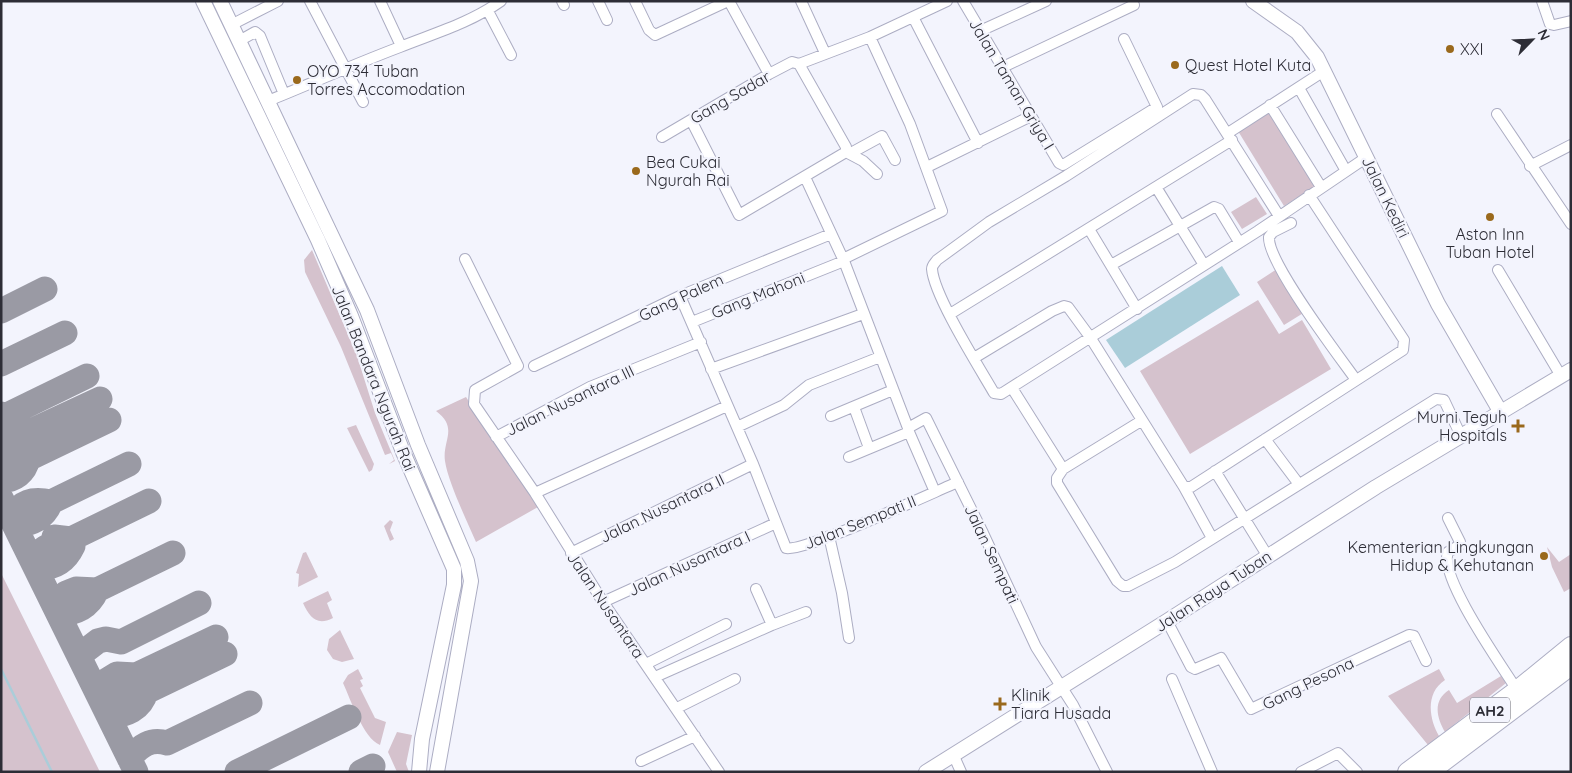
<svg xmlns="http://www.w3.org/2000/svg" width="1572" height="773" font-family="Quicksand,sans-serif">
<rect width="100%" height="100%" fill="#f3f4fd"/>
<path fill="#d5c2cd" d="M 1271,111 L 1317,185 L 1284,206 L 1238,131 Z
M 1256,197 L 1267,214 L 1242,229 L 1231,212 Z
M 312,250 L 357,356 L 375,413 L 395,461 L 389,464 L 394,460 L 391,453 L 385,455 L 341,347 L 305,272 L 304,260 Z
M 1277,269 L 1305,312 L 1284,325 L 1257,282 Z
M 1258,300 L 1279,334 L 1302,320 L 1331,369 L 1190,454 L 1140,371 Z
M 466,397 L 538,507 L 476,542 C 467,521 448,482 445,461 C 442,441 459,428 436,411 Z
M 356,425 L 374,464 L 372,470 L 369,472 L 347,428 Z
M 390,520 L 393,522 L 390,530 L 394,539 L 390,541 L 384,526 Z
M 1547,547 L 1559,562 L 1571,554 L 1571,588 L 1564,592 L 1552,567 Z
M 306,552 L 318,577 L 298,587 L 299,574 L 296,573 L 303,553 Z
M 1,573 L 100,772 L 1,772 Z
M 328,591 L 332,600 L 327,603 L 333,618 C 317,626 310,618 303,603 Z
M 340,630 L 354,659 L 342,662 L 333,659 L 327,650 L 329,639 Z
M 358,669 L 363,679 L 360,680 L 363,686 L 360,688 L 375,718 L 386,722 L 380,745 C 363,738 351,700 343,683 L 348,675 Z
M 1439,669 L 1445,680 C 1425,693 1429,719 1439,736 L 1428,745 L 1388,696 Z
M 1501,676 L 1506,683 L 1445,732 C 1436,717 1433,700 1449,690 L 1457,703 Z
M 397,732 L 412,735 L 406,764 L 409,772 L 397,772 L 388,752 Z"/>
<path fill="#aacdd9" d="M 1222,266 L 1240,295 L 1125,368 L 1106,340 Z"/>
<g fill="none" stroke-linecap="round" stroke-linejoin="round">
<path stroke="#aacdd9" stroke-width="2.5" d="M 1,669 L 52,772"/>
<path stroke="#9a9aa4" stroke-width="25" d="M 1,311 L 45,289
M 1,364 L 65,333
M 1,414 L 7,415 L 87,376
M 1,436 L 18,437 L 100,399
M 1,461 L 12,457 L 28,459 L 109,420
M 1,481 C 15,480 25,473 28,459
M 1,498 L 136,772
M 11,518 C 21,501 32,498 51,502 L 129,464
M 15,526 C 32,524 44,519 51,502
M 54,537 L 71,539 L 149,501
M 36,568 C 54,569 65,563 73,546 C 55,541 42,545 33,561 C 51,565 64,556 71,539
M 55,607 L 66,593 L 76,589 L 97,590 L 173,553
M 59,615 C 77,612 89,608 97,590
M 81,659 L 85,651 L 98,641 L 106,639 L 121,642 L 199,603
M 97,692 L 104,682 L 117,674 L 136,675 L 216,637
M 105,709 C 114,693 129,686 146,692 L 225,654
M 109,717 C 126,715 141,710 146,692
M 129,758 C 141,746 150,738 167,743 L 250,703
M 237,772 L 349,717
M 361,772 L 373,766"/>
<defs>
<path id="street" d="M 310,1 L 363,102
M 380,1 L 401,46
M 562,1 L 564,5
M 598,1 L 607,20
M 635,1 L 649,30 L 655,35 L 728,1
M 729,1 L 769,74
M 801,1 L 825,53
M 963,1 L 1059,163 L 1063,165 L 1157,107 L 1124,39
M 1542,1 L 1550,24 L 1554,25 L 1571,21
M 488,11 L 511,55
M 913,17 L 978,143
M 231,25 L 278,1
M 980,31 L 1046,1
M 239,41 L 255,32 L 260,36 L 284,94
M 799,64 L 870,37 L 947,1
M 799,64 L 846,147 L 846,152
M 1003,67 L 1134,5
M 1299,88 L 1346,171
M 268,101 C 312,83 355,64 400,47 C 435,33 470,23 501,1
M 1270,105 L 1321,187
M 1497,114 L 1571,224
M 691,120 L 739,215 L 846,152
M 1228,133 L 1324,71
M 662,137 L 769,74 L 792,62 L 799,64
M 846,152 L 863,161 L 877,174
M 851,153 L 882,136 L 895,160
M 1530,166 L 1571,145
M 927,167 L 1031,116
M 805,177 L 844,261 L 908,428
M 1156,187 L 1204,265
M 1279,216 L 1205,99 L 1201,95 L 1193,94 L 1066,176 L 989,222 L 937,260 C 935,263 932,265 932,269 C 934,296 979,367 994,393 L 1001,394 L 1258,231 L 1367,157
M 1291,223 L 1273,232 L 1269,237 C 1267,262 1339,356 1356,380
M 1089,229 L 1137,309
M 465,259 L 518,366 L 475,390 L 474,404 L 535,493 L 603,602 L 719,772
M 843,259 L 942,211 L 910,124 L 870,37
M 1111,265 L 1214,207 L 1219,209 L 1239,242
M 1498,270 L 1561,376
M 680,296 L 753,464 L 786,548 C 803,553 934,492 958,482
M 950,314 L 1232,140
M 692,322 L 844,261
M 974,358 L 1052,311 L 1064,306 L 1068,307 L 1090,337 L 1184,487 L 1212,538
M 534,366 L 680,296 L 831,234
M 711,369 L 863,314
M 1012,388 L 1063,469
M 854,407 L 869,448
M 831,416 L 893,390
M 1141,421 L 1063,469 L 1057,478 L 1057,483 L 1117,581 L 1123,586 L 1128,586 L 1175,562 L 1436,399 L 1444,400 L 1461,436
M 737,427 L 784,405 L 809,385 L 880,357
M 909,432 L 935,492
M 496,437 L 590,387 L 701,342
M 1265,439 L 1298,483
M 849,457 L 909,432 L 908,428 L 926,418 L 983,533 L 1036,647 L 1073,705 L 1107,772
M 1215,471 L 1267,555
M 1184,487 L 1191,487 L 1403,350 L 1404,340 L 1309,195
M 535,493 L 727,406
M 1448,518 L 1460,542 L 1460,545 L 1448,552 C 1438,576 1502,666 1517,690
M 829,536 L 842,593 L 849,638
M 571,553 L 753,464
M 756,589 L 772,625
M 603,602 L 776,523
M 1167,621 L 1191,667 L 1195,669 L 1221,658 L 1251,709 L 1409,635 L 1414,636 L 1426,661
M 646,664 L 726,624
M 655,677 L 772,625 L 806,612
M 1172,679 L 1212,772
M 677,708 L 735,679
M 953,754 L 961,772
M 641,761 L 695,736
M 1301,772 L 1338,753 L 1357,772"/>
<path id="secondary" d="M 203,1 L 318,240 L 351,316 L 403,452 L 454,569 L 454,585 L 422,739 L 419,772
M 220,1 L 367,310 L 418,445 L 467,561 L 471,581 L 437,772
M 1253,1 L 1297,32 L 1317,57 L 1438,304 L 1500,411
M 926,772 L 1167,621 L 1376,487 L 1571,370"/>
<path id="highway" d="M 1407,772 L 1517,690 L 1571,646
M 1430,772 L 1571,666"/>
</defs>
<use href="#street" stroke="#acadc3" stroke-width="12"/>
<use href="#secondary" stroke="#acadc3" stroke-width="16"/>
<use href="#highway" stroke="#acadc3" stroke-width="20"/>
<use href="#street" stroke="#fff" stroke-width="10"/>
<use href="#secondary" stroke="#fff" stroke-width="14"/>
<use href="#highway" stroke="#fff" stroke-width="18"/>
</g>
<g fill="#9a691c" stroke="#f3f4fd" stroke-width="2">
<circle cx="1450" cy="49" r="5"/>
<circle cx="1175" cy="65" r="5"/>
<circle cx="297" cy="80" r="5"/>
<circle cx="636" cy="171" r="5"/>
<circle cx="1490" cy="217" r="5"/>
<path d="M1515.5 418.5h5v5h5v5h-5v5h-5v-5h-5v-5h5z"/>
<circle cx="1544" cy="556" r="5"/>
<path d="M997.5 696.5h5v5h5v5h-5v5h-5v-5h-5v-5h5z"/>
</g>
<g text-anchor="middle" dominant-baseline="central" stroke-width="4.5" stroke-linejoin="round" paint-order="stroke">
<rect fill="#f3f4fd" stroke="#686972" stroke-width="1" x="1470" y="697.5" width="40" height="25" rx="4"/>
<g font-size="15" font-weight="bold" fill="#2d2d36">
<text x="1490" y="710">AH2</text>
</g>
<g font-size="16" fill="#2d2d36" stroke="#f3f4fd" text-anchor="start">
<text x="1460" y="49">XXI</text>
<text x="1185" y="65">Quest Hotel Kuta</text>
<text x="307" y="71">OYO 734 Tuban<tspan x="307" dy="18">Torres Accomodation</tspan></text>
<text x="646" y="162">Bea Cukai<tspan x="646" dy="18">Ngurah Rai</tspan></text>
<text x="1490" y="234" text-anchor="middle">Aston Inn<tspan x="1490" dy="18">Tuban Hotel</tspan></text>
<text x="1507" y="417" text-anchor="end">Murni Teguh<tspan x="1507" dy="18">Hospitals</tspan></text>
<text x="1534" y="547" text-anchor="end">Kementerian Lingkungan<tspan x="1534" dy="18">Hidup &amp; Kehutanan</tspan></text>
<text x="1011" y="695">Klinik<tspan x="1011" dy="18">Tiara Husada</tspan></text>
</g>
<g font-size="16" fill="#2d2d36" stroke="#f3f4fd">
<text transform="translate(1012 84) rotate(59)">Jalan Taman Griya I</text>
<text transform="translate(730 97) rotate(-30)">Gang Sadar</text>
<text transform="translate(1386 197) rotate(64)">Jalan Kediri</text>
<text transform="translate(758 295) rotate(-22)">Gang Mahoni</text>
<text transform="translate(681 297) rotate(-25)">Gang Palem</text>
<text transform="translate(374 378) rotate(68)">Jalan Bandara Ngurah Rai</text>
<text transform="translate(570 400) rotate(-26)">Jalan Nusantara III</text>
<text transform="translate(662 508) rotate(-26)">Jalan Nusantara II</text>
<text transform="translate(860 522) rotate(-22)">Jalan Sempati II</text>
<text transform="translate(992 554) rotate(65)">Jalan Sempati</text>
<text transform="translate(689 563) rotate(-25)">Jalan Nusantara I</text>
<text transform="translate(1213 591) rotate(-33)">Jalan Raya Tuban</text>
<text transform="translate(606 605) rotate(56)">Jalan Nusantara</text>
<text transform="translate(1308 683) rotate(-26)">Gang Pesona</text>
</g>
</g>
<rect width="1572" height="773" fill="none" stroke="#2d2d36" stroke-width="5"/>
<g transform="translate(1532 40) rotate(66)" stroke="#f3f4fd" stroke-width="4" paint-order="stroke">
<path d="M0-4L9 19L0 12L-9 19Z" fill="#2d2d36"/>
<text y="-8" font-size="14" font-weight="bold" text-anchor="middle" fill="#2d2d36">N</text>
</g>
</svg>
